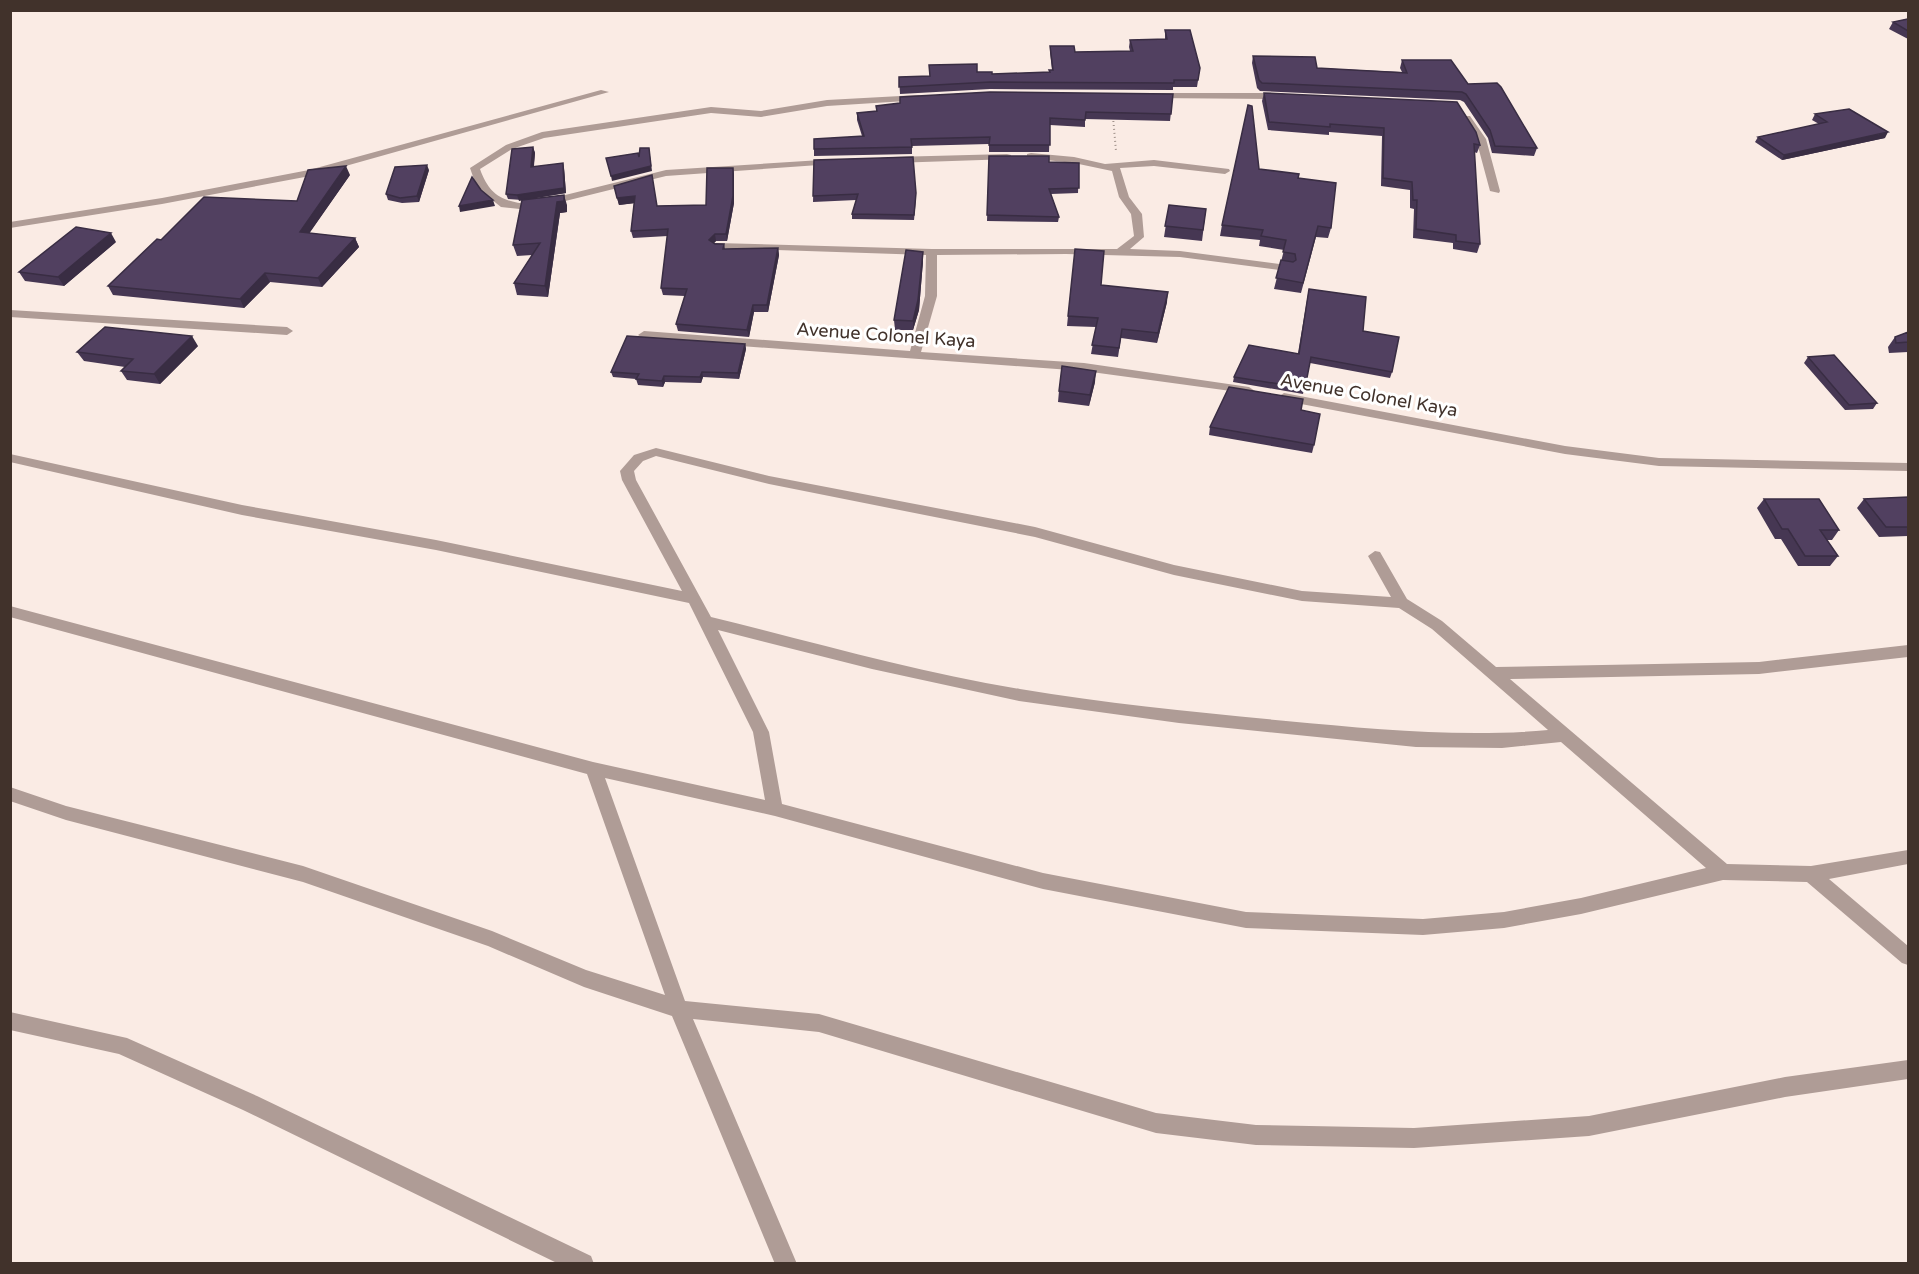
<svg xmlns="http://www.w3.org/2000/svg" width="1919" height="1274" font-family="'Varela Round',sans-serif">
<rect width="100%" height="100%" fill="#faebe4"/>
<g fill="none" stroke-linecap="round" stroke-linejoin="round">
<path stroke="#a1928b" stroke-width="2" stroke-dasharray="1 3" stroke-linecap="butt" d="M 1113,117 L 1116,151"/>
<path fill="#af9c96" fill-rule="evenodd" d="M 601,90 L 609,92 L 310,176 L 162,204 L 10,228 L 10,222 L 162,198 L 309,170 Z
M 1153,93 L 1282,93 L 1287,96 L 1282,99 L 1150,98 L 1148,96 Z
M 919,95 L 924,98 L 922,100 L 827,106 L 761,117 L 711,113 L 544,138 L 512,149 L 480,169 C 489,195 503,202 529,204 L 666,170 L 837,159 L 838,161 L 833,164 L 666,176 L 529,210 L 501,207 L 477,188 L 470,168 L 506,145 L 542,132 L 711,107 L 761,111 L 827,100 Z
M 1464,116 L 1470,116 L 1486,139 L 1500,191 L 1499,193 L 1490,191 L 1476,139 L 1462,118 Z
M 1031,153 L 1074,157 L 1105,164 L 1154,160 L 1229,169 L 1230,171 L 1225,174 L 1154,166 L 1120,168 L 1129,197 L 1142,214 L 1144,237 L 1130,249 L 1180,251 L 1287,265 L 1293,268 L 1287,271 L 1180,257 L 1066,254 L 937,255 L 937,296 L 921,352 L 1084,363 L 1249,387 L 1255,391 L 1253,394 L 1084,371 L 644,339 L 638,335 L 644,331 L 910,351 L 925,296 L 926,255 L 713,248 L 712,246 L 717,243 L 932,249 L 1117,249 L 1134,236 L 1131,214 L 1119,197 L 1112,171 L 1074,163 L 1027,158 L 1027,154 Z
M 1007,154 L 1011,155 L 1011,159 L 893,163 L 888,160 L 893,157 Z
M 10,310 L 287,327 L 293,331 L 287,335 L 10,317 Z
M 1284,393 L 1565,446 L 1659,458 L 1908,463 L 1908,471 L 1659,466 L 1565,454 L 1280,400 L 1278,397 Z
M 656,448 L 769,476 L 1035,527 L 1174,565 L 1302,591 L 1391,597 L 1368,556 L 1375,551 L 1380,552 L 1407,599 L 1442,621 L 1496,667 L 1759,662 L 1908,645 L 1908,657 L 1759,674 L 1510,679 L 1727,864 L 1811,866 L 1908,850 L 1908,864 L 1829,879 L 1908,946 L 1908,965 L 1902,963 L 1807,882 L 1723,880 L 1581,914 L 1504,928 L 1423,935 L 1246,928 L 1043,889 L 775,816 L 605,778 L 685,1001 L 819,1014 L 1156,1113 L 1256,1125 L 1414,1128 L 1589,1116 L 1785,1077 L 1908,1060 L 1908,1079 L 1785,1097 L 1589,1136 L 1414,1148 L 1256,1145 L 1156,1133 L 819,1032 L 693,1019 L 797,1264 L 775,1264 L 672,1016 L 584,987 L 488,946 L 303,882 L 66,820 L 10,801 L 10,787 L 66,806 L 303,866 L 492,931 L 586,970 L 665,995 L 587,774 L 10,617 L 10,606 L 593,762 L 765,800 L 753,732 L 689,603 L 436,550 L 242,515 L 10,462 L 10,454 L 242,505 L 436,540 L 682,591 L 622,480 L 620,471 L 634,455 ZM 656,456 L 769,484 L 1035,537 L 1174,575 L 1302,601 L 1399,608 L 1432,629 L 1548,730 C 1460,738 1374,729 1286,721 C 1197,712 1108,704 1020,689 C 916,672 813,642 711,617 L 636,480 L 634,471 L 643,461 ZM 718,630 L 872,669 L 1019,701 L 1179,723 L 1416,747 L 1502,748 L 1561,742 L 1706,868 L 1581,898 L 1504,912 L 1423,919 L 1246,912 L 1043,873 L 782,804 L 769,732 Z
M 10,1012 L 127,1038 L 257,1096 L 591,1256 L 594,1264 L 559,1264 L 243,1110 L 119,1054 L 10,1030 Z"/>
</g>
<path fill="#463753" d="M 1908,19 L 1908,39 L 1889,29 L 1893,22 Z
M 1165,30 L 1200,68 L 1197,87 L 1173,87 L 1173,90 L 990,89 L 900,94 L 899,77 L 930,76 L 929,65 L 992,74 L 1049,72 L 1049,70 L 1052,70 L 1050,52 L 1050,46 L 1075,52 L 1130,51 L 1129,47 L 1130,40 L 1165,39 Z
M 1253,56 L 1317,68 L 1402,72 L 1400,68 L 1402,60 L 1468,84 L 1537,148 L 1534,156 L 1492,153 L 1488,138 L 1464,102 L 1460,100 L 1260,91 L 1257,88 L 1252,63 Z
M 1264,93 L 1480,145 L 1477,153 L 1474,152 L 1480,244 L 1477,253 L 1453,249 L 1453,243 L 1413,238 L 1414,209 L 1410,208 L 1410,190 L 1381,186 L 1382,136 L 1329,132 L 1329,135 L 1268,130 L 1262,101 Z
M 1173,94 L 1170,121 L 1085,119 L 1085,127 L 1050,125 L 1049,152 L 989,152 L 989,144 L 912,146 L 912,154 L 814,156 L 814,149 L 862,136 L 857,120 L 857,113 L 876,111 L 876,106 Z
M 1815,114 L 1885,138 L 1782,160 L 1755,142 L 1758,137 L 1819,124 L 1812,120 Z
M 533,147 L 535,153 L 534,166 L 564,168 L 566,193 L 528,199 L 567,205 L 567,212 L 560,213 L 548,297 L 517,295 L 514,283 L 532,255 L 517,256 L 513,245 L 522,200 L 508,199 L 506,194 Z
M 989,156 L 1049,162 L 1079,163 L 1078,193 L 1051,194 L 1059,217 L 1058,222 L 987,221 Z
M 814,160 L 916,199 L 914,220 L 852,219 L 852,214 L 856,200 L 813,202 Z
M 733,168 L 734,175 L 734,203 L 727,241 L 716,241 L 714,243 L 724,244 L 725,249 L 778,248 L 779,255 L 768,312 L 754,312 L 749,337 L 678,331 L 676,324 L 685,296 L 663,295 L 661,288 L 668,236 L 633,238 L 631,231 L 634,203 L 619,205 L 614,186 L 657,206 L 706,205 Z
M 1259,169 L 1298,178 L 1331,228 L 1328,238 L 1316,237 L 1301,293 L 1274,289 L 1284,250 L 1259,246 L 1260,240 L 1220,236 L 1222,225 Z
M 429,170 L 419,202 L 402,203 L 388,200 L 386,194 Z
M 350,175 L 309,233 L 355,238 L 359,247 L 322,287 L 270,282 L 244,308 L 113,295 L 108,286 L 297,201 Z
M 1169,205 L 1206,209 L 1202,241 L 1164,237 Z
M 116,242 L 64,286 L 25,281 L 19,272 Z
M 923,252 L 923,261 L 919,310 L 913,330 L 895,330 L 894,320 Z
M 1101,285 L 1167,302 L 1157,343 L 1121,338 L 1118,357 L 1091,354 L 1096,327 L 1067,326 L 1068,316 Z
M 1308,294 L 1363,331 L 1392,372 L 1390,378 L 1310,363 L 1303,394 L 1233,382 L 1234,377 L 1298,353 Z
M 1908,332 L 1908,352 L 1889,353 L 1888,347 L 1895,337 Z
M 745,344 L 746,349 L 739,379 L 703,377 L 701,383 L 665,382 L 663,387 L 638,385 L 636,379 L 613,377 L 611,372 Z
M 198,346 L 160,384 L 127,380 L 121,371 L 125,367 L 84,361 L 77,352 Z
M 1808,357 L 1877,403 L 1873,409 L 1845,410 L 1804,363 Z
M 1095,382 L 1089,406 L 1058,402 L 1059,391 Z
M 1301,410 L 1314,445 L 1312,453 L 1209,435 L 1210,427 Z
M 1908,497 L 1908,536 L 1879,537 L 1857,508 L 1864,499 Z
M 1764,499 L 1839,530 L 1832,540 L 1827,540 L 1838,556 L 1830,566 L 1798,566 L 1781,539 L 1775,539 L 1757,508 Z"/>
<path fill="#392d43" d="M 1888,132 L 1885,138 L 1782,160 L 1784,155 Z
M 533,147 L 535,153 L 533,172 L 531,167 Z
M 649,148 L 652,171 L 612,181 L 611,176 Z
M 563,163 L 564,168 L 566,193 L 519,201 L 517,195 Z
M 427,165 L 429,170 L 419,202 L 417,196 Z
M 346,166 L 350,175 L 304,241 L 300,232 Z
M 733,168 L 734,175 L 734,203 L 727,241 L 726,234 Z
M 564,195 L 567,205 L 567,212 L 560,213 L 548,297 L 545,286 L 557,202 Z
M 635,196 L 636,203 L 619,205 L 617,198 Z
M 493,200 L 495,206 L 460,212 L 459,206 Z
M 111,233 L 116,242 L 64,286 L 58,277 Z
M 715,234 L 716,241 L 710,247 L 709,240 Z
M 355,238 L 359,247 L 322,287 L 318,278 Z
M 778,248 L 779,255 L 768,312 L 767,305 Z
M 923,252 L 923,261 L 919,310 L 913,330 L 913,321 Z
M 265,273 L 270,282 L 244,308 L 240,299 Z
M 1168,292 L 1167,302 L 1157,343 L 1158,333 Z
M 753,305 L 754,312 L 749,337 L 747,330 Z
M 192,336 L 198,346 L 160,384 L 154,374 Z
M 745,344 L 746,349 L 739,379 L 738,373 Z
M 1096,371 L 1095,382 L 1089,406 L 1090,395 Z
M 702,372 L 703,377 L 701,383 L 700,377 Z
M 664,376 L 665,382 L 663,387 L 662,381 Z"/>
<path fill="#514060" stroke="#392d43" stroke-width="1.5" d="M 1908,19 L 1908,31 L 1893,22 Z
M 1165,30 L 1190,30 L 1200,68 L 1198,80 L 1174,80 L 1174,83 L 990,82 L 899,87 L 899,77 L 930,76 L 929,65 L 977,64 L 977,72 L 992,72 L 992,74 L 1050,72 L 1049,70 L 1053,70 L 1050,46 L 1074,46 L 1075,52 L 1133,51 L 1130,40 L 1167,39 Z
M 1253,56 L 1315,57 L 1317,68 L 1407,73 L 1402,60 L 1451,60 L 1468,84 L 1497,83 L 1501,87 L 1537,148 L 1495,146 L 1490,130 L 1466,94 L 1462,92 L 1262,83 L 1259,80 Z
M 990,92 L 1173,94 L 1171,114 L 1086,112 L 1085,120 L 1050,118 L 1050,145 L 989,145 L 990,137 L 911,139 L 912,147 L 814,149 L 814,139 L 864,136 L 857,113 L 877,111 L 876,106 L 900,103 L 900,97 Z
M 1264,93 L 1457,102 L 1476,132 L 1480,145 L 1474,144 L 1480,244 L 1456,241 L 1456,235 L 1416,229 L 1417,200 L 1413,200 L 1412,182 L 1383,178 L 1384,128 L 1330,124 L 1330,127 L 1269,122 Z
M 1248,105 L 1252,106 L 1259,169 L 1299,174 L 1298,178 L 1336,183 L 1331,228 L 1318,226 L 1303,283 L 1276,278 L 1281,260 L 1293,262 L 1296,260 L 1295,254 L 1283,252 L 1286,240 L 1261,236 L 1263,230 L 1222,225 Z
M 1849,109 L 1888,132 L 1784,155 L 1758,137 L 1827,122 L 1815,114 Z
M 533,147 L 531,167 L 563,163 L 564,188 L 517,195 L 506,194 L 512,149 Z
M 640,148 L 649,148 L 651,166 L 611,176 L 606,158 L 638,153 L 639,157 Z
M 989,156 L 1049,156 L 1049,162 L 1079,163 L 1079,188 L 1049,189 L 1059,217 L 987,215 Z
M 913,157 L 916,193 L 914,215 L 852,214 L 858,194 L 813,196 L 814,160 Z
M 427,165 L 417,196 L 400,198 L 386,194 L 395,167 Z
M 346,166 L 300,232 L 355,238 L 318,278 L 265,273 L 240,299 L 108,286 L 157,239 L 161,240 L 204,197 L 297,201 L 308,170 Z
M 707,168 L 733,168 L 733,196 L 726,234 L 715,234 L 709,240 L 715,244 L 724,244 L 723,249 L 778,248 L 767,305 L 753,305 L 747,330 L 676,324 L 687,289 L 661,288 L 668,229 L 631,231 L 635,196 L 617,198 L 614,186 L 652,175 L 657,206 L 706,205 Z
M 472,177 L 481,190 L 493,200 L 459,206 Z
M 564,195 L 564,201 L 557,202 L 545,286 L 514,283 L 540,243 L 513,245 L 522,200 Z
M 1169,205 L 1206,209 L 1203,230 L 1165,226 Z
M 76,227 L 111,233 L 58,277 L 19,272 Z
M 1075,249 L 1104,251 L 1101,285 L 1168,292 L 1158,333 L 1122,329 L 1119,348 L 1092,345 L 1098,318 L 1068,316 Z
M 906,250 L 923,252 L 918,300 L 913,321 L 894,320 Z
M 1309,289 L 1366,297 L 1363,331 L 1399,337 L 1392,372 L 1311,357 L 1305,388 L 1234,377 L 1249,345 L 1299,354 Z
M 105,327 L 192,336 L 154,374 L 121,371 L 133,359 L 77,352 Z
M 1908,332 L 1908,342 L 1896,343 L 1895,337 Z
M 627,336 L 745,344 L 738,373 L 702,372 L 700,377 L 664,376 L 662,381 L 636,379 L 639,374 L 611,372 Z
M 1834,355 L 1877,403 L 1849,405 L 1808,357 Z
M 1062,366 L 1096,371 L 1090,395 L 1059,391 Z
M 1229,387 L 1303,399 L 1301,410 L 1320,414 L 1314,445 L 1210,427 Z
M 1908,497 L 1908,527 L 1886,527 L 1864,499 Z
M 1764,499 L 1819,499 L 1839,530 L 1820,530 L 1838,556 L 1805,556 L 1788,529 L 1782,529 Z"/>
<g text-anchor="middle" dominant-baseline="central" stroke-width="6" stroke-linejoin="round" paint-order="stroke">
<g font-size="18" fill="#41322b" stroke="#fff">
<text transform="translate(886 335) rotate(4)">Avenue Colonel Kaya</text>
<text transform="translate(1369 395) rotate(10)">Avenue Colonel Kaya</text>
</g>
</g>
<rect width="1919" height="1274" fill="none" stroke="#41322b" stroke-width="24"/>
</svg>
